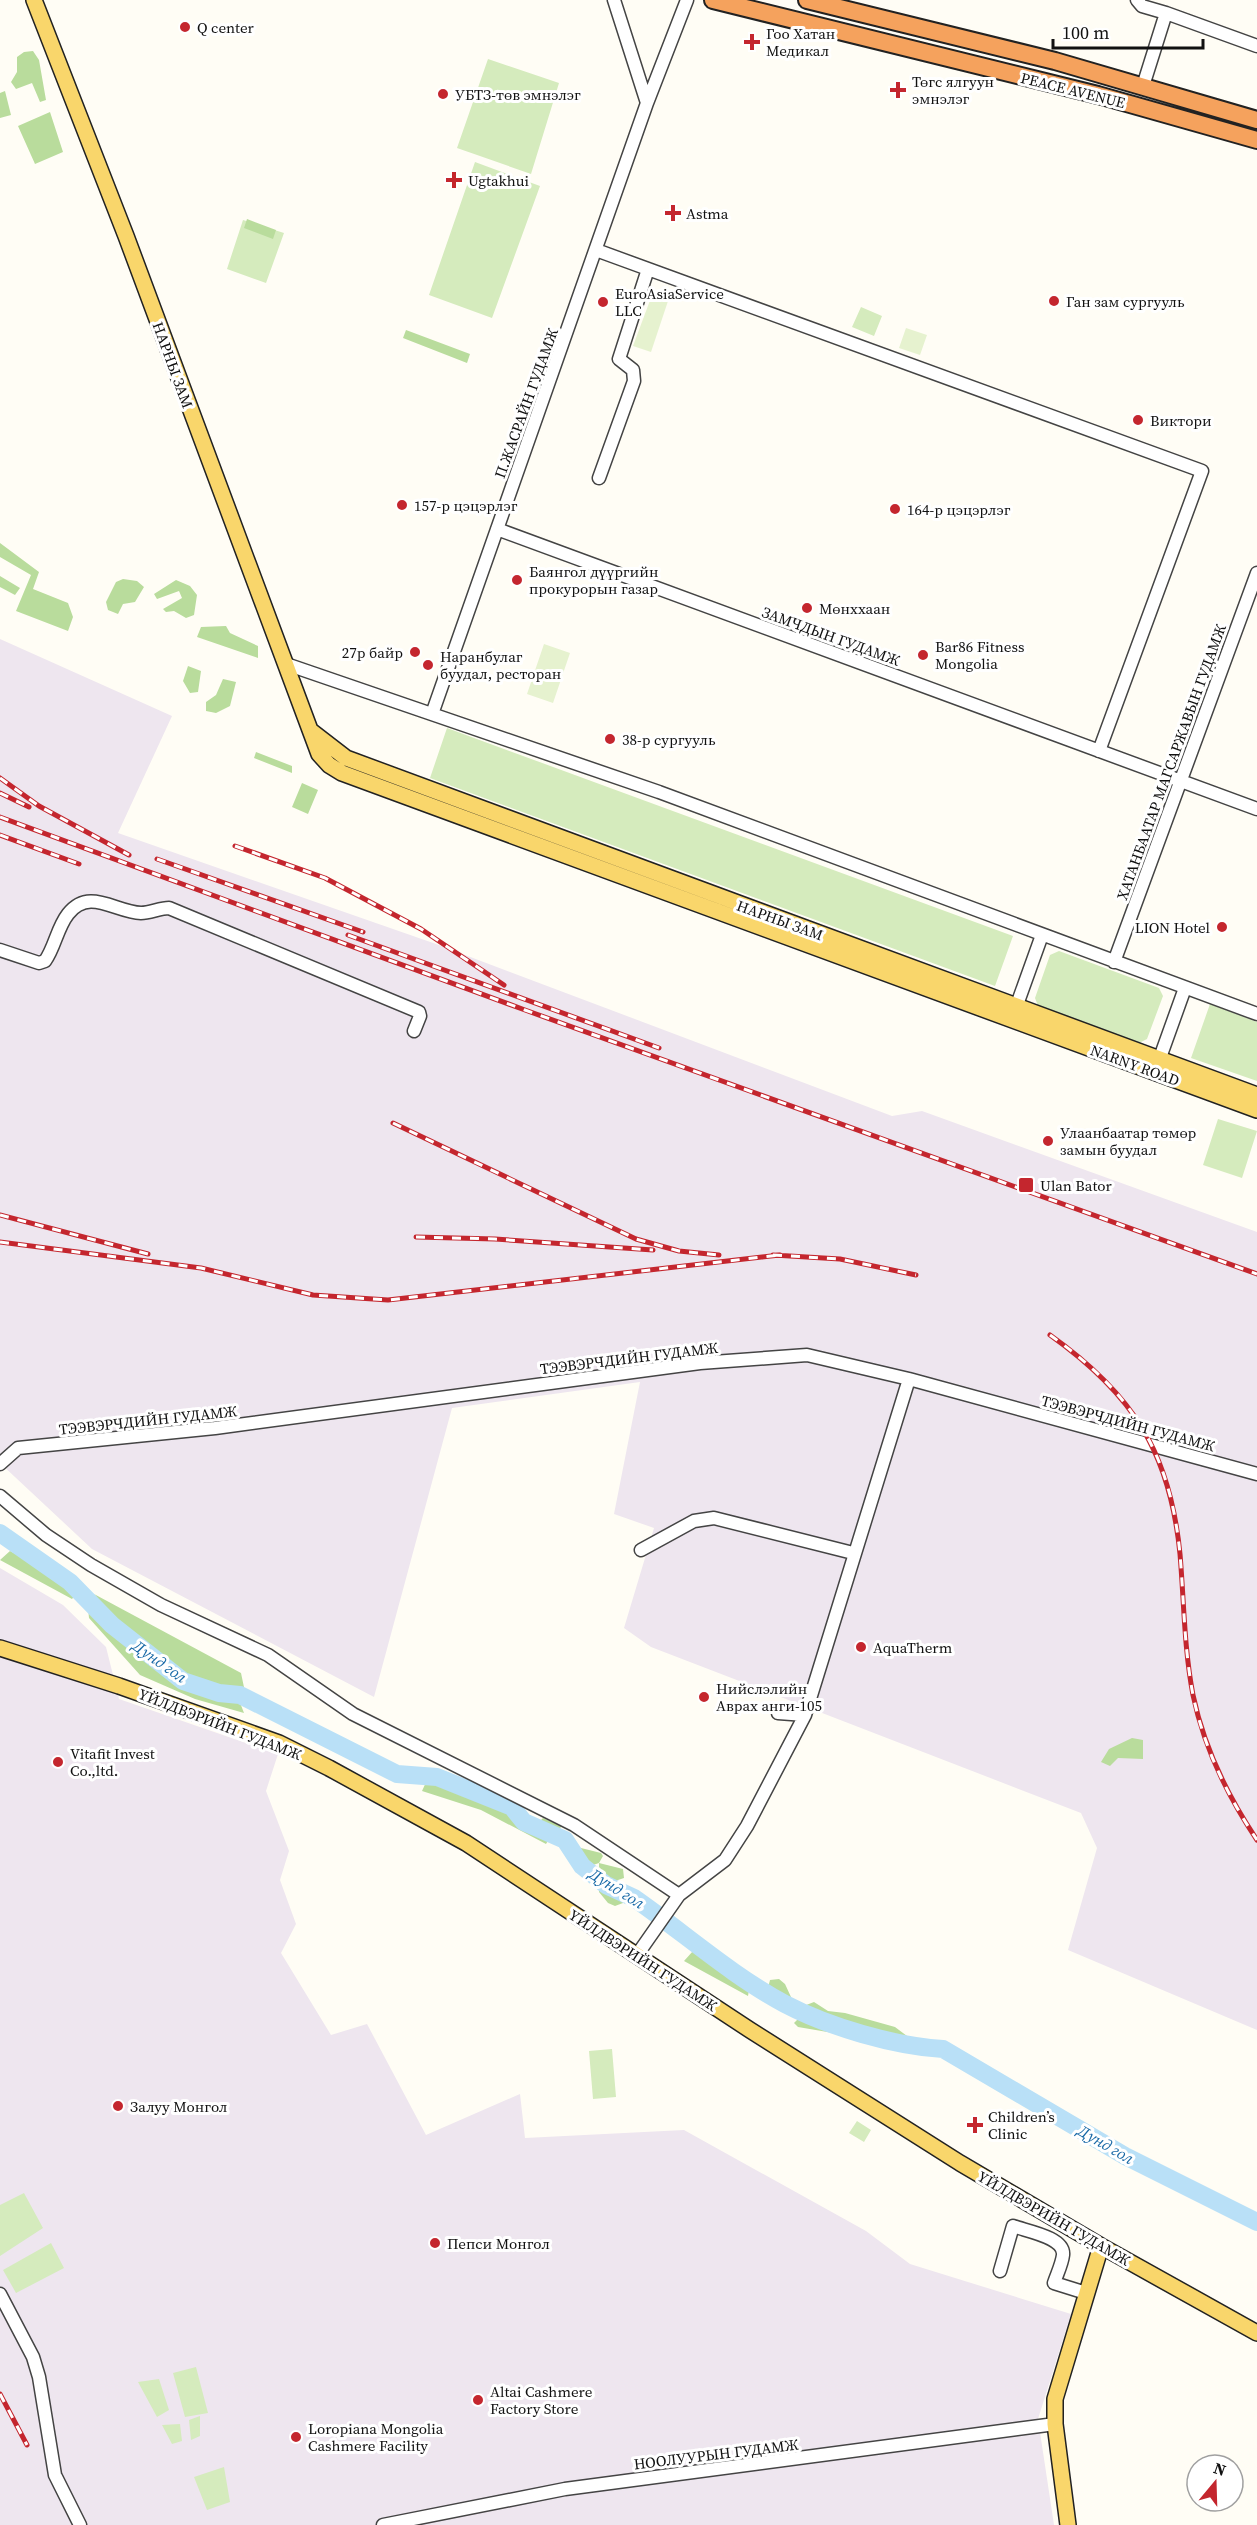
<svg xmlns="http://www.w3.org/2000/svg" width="1257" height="2525" font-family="'Source Serif 4',serif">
<rect width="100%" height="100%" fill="#fffdf5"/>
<path fill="#eee6ef" d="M 0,639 L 172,716 L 118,833 L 436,944 L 892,1116 L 922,1111 L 1257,1232 L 1257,2030 L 1068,1950 L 1097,1848 L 1081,1813 L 651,1647 L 624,1628 L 654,1528 L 614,1514 L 640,1382 L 452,1408 L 374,1697 L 92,1549 L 0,1463 Z
M 0,1568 L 63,1605 L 106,1647 L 119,1699 L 278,1754 L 266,1791 L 289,1851 L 280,1880 L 296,1924 L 281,1953 L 331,2035 L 367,2024 L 426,2135 L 520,2094 L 525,2138 L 684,2130 L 866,2231 L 910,2264 L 1071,2314 L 1038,2419 L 1054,2525 L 0,2525 Z"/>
<path fill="#d5ebbd" d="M 488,59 L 559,83 L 531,174 L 457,148 Z
M 475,162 L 540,186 L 492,318 L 429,295 Z
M 243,220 L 284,233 L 266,283 L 227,269 Z
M 861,307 L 882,316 L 874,336 L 852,327 Z
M 447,728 L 1013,936 L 995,986 L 430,778 Z
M 1059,951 L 1159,988 L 1163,996 L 1147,1039 L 1139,1043 L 1038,1006 L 1035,998 L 1050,955 Z
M 1210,1004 L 1257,1022 L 1257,1081 L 1191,1058 Z
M 1218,1119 L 1257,1131 L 1242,1178 L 1203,1165 Z
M 612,2049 L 616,2097 L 593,2099 L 589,2051 Z
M 857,2121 L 871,2130 L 864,2142 L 849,2133 Z
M 24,2193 L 43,2228 L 0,2256 L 0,2205 Z
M 51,2243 L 64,2268 L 16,2293 L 3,2270 Z
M 196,2367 L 208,2413 L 185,2417 L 173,2373 Z
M 159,2379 L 169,2410 L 157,2417 L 138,2382 Z
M 200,2416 L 200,2436 L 191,2440 L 189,2420 Z
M 180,2424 L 182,2441 L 172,2444 L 162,2425 Z
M 224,2467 L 230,2502 L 207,2510 L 194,2477 Z"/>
<path fill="#b9dc9c" d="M 33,51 L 39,60 L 46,100 L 40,102 L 32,83 L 16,89 L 11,82 L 17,72 L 17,57 L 24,52 Z
M 5,91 L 11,115 L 0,118 L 0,93 Z
M 50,112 L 63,152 L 35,164 L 18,126 Z
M 247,219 L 276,230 L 273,239 L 244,228 Z
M 406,330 L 470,354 L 467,363 L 403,338 Z
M 0,543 L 39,572 L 33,589 L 68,603 L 73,617 L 68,631 L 16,611 L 31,575 L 0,557 Z
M 0,576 L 20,588 L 15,595 L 0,587 Z
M 123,579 L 137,581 L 144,587 L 135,602 L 123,604 L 118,614 L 108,610 L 106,602 L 116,582 Z
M 176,580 L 190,586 L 197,595 L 194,615 L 186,618 L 174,611 L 166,612 L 163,609 L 182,598 L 179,591 L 157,599 L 154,594 Z
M 226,626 L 230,633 L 258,646 L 258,658 L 197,637 L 201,627 Z
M 188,666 L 201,671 L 198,692 L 190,693 L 183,681 Z
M 223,679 L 236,682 L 230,706 L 216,713 L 206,711 L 206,702 L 216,695 Z
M 256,752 L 292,766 L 292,773 L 254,758 Z
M 302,783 L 318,790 L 308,814 L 292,807 Z
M 10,1551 L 46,1570 L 76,1594 L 72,1599 L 0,1560 Z
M 94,1594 L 241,1673 L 245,1692 C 232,1689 217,1688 204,1684 C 167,1673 118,1623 94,1594 Z
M 88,1608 C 115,1635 166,1680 203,1693 C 214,1697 228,1698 239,1700 L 244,1713 L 195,1699 L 140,1675 L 89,1618 Z
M 1132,1738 L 1143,1740 L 1143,1759 L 1118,1758 L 1110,1766 L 1101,1762 L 1109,1749 Z
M 428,1778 L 500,1806 L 549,1839 L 546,1844 L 481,1810 L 422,1791 Z
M 543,1818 L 561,1826 L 559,1833 L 540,1827 L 538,1823 Z
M 577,1847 L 601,1853 L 603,1856 L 599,1863 L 623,1869 L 624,1878 L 615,1881 L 608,1878 L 599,1867 L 599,1863 L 593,1865 L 586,1862 Z
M 599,1889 L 623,1895 L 623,1903 L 615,1906 L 608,1903 L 599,1892 Z
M 693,1951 L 750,1984 L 748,1996 L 684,1961 Z
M 779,1979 L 785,1984 L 791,1997 L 790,2000 L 768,1988 L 770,1980 Z
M 814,2002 L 828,2011 L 845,2013 L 895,2027 L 907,2036 L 904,2039 L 849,2025 L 801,2007 Z
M 798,2019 L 827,2025 L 892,2043 L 798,2027 L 794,2023 Z"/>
<path fill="#e6f2cf" d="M 652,295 L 668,301 L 651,352 L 633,346 Z
M 906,328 L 927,335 L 920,355 L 899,348 Z
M 544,644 L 570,653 L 553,703 L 527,694 Z"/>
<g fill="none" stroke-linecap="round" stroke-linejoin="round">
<path stroke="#b9e0f7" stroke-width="18" d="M 0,1533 L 70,1582 L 112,1625 L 183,1681 L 219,1693 L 240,1695 L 397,1774 L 437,1777 L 512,1807 L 524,1822 L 565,1840 L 582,1866 L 606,1885 L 634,1898 C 683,1932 731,1975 785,2004 C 829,2027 894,2046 943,2049 L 1125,2156 L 1257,2222"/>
<defs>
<path id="minor" d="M 614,0 L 647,103
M 1137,0 L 1142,6 L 1166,13 L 1143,86
M 1166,13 L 1257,46
M 596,250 L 1202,471 L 1099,751
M 599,478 L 634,381 L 633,370 L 619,359 L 648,269
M 497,529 L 1257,809
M 286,664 L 659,792 L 1257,1014
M 432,714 L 647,103 L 687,0
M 0,950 L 39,963 L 45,961 C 55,947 57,928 68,914 C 89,887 115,912 141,913 C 150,913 160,908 169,908 L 419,1012 L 420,1016 L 414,1031
M 1114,962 L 1257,573
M 1014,1013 L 1042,935
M 1157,1066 L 1185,988
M 0,1464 L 18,1448 L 215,1428 L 700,1363 L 807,1355 L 909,1379 L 1257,1474
M 0,1496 L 46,1535 L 91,1565 L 161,1605 L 268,1655 L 353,1714 L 574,1825 L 679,1895
M 641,1550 L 694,1521 L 714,1518 L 853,1553
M 778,1713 L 805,1715
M 637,1955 L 679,1895 L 725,1860 L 747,1826 L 805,1715 L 909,1379
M 1000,2271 L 1013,2226 C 1026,2231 1065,2237 1063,2255 C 1062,2264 1057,2274 1054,2283 L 1086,2293
M 0,2294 L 33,2357 L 39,2377 L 55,2475 L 80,2525
M 383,2525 L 565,2489 L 1055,2424"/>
<path id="major" d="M 34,0 L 126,236 L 319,754 L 329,765 L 342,773 L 1257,1110
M 311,731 L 346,758 L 1257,1095
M 0,1648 L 119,1686 L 279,1743 L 329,1768 L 466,1843 L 750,2030 L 960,2163 L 1101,2246 L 1257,2333
M 1068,2525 L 1055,2424 L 1055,2399 L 1101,2246"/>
<path id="highway" d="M 713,0 L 1098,95 L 1257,140
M 807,0 L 1055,61 L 1257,120"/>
</defs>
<use href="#minor" stroke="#444" stroke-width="15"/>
<use href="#major" stroke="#222" stroke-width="18"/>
<use href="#highway" stroke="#222" stroke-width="20"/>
<use href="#minor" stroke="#fff" stroke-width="12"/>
<use href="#major" stroke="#f9d66b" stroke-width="15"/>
<use href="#highway" stroke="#f5a25d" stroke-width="16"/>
<defs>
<path id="rail" d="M 0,778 L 39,806 L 129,855
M 0,793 L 29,807
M 0,817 L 525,1010 L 1257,1274
M 0,835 L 79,864
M 235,846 L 325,878 L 421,929 L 504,985
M 157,859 L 363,932
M 348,935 L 659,1048
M 393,1123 L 636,1239 L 679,1251 L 719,1255
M 0,1215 L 148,1254
M 416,1237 L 495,1239 L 653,1250
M 0,1242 L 201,1268 L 313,1295 L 388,1300 L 780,1255
M 773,1255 L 840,1259 L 916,1275
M 1050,1335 C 1133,1394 1170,1452 1180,1554 C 1184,1601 1184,1648 1193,1695 C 1204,1748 1227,1795 1257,1840
M 0,2394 L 27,2445"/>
</defs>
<use href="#rail" stroke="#c4262e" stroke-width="5"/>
<use href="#rail" stroke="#fff" stroke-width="3" stroke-dasharray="9" stroke-linecap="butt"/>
</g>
<g fill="#c4262e" stroke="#fff" stroke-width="2">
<circle cx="185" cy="27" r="6"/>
<path d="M749 33h6v6h6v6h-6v6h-6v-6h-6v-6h6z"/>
<path d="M895 81h6v6h6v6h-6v6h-6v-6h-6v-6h6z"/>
<circle cx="443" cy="94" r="6"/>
<path d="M451 171h6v6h6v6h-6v6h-6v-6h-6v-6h6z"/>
<path d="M670 204h6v6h6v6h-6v6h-6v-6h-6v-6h6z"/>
<circle cx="1054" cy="301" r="6"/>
<circle cx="603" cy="302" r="6"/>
<circle cx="1138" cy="420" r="6"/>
<circle cx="402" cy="505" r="6"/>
<circle cx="895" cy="509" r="6"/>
<circle cx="517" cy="580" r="6"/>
<circle cx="807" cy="608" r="6"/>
<circle cx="415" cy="652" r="6"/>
<circle cx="923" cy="655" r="6"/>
<circle cx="428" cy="665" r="6"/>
<circle cx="610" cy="739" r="6"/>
<circle cx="1222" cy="927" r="6"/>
<circle cx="1048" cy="1141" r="6"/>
<rect x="1018" y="1177" width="16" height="16" rx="3"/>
<circle cx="861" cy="1647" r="6"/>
<circle cx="704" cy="1697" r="6"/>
<circle cx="58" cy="1762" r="6"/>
<circle cx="118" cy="2106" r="6"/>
<path d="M972 2116h6v6h6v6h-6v6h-6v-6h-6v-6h6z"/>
<circle cx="435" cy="2243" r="6"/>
<circle cx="478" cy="2400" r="6"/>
<circle cx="296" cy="2437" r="6"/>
</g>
<g text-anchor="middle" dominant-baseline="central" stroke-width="6" stroke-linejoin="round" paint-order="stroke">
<g font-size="15" fill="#111" stroke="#fff" text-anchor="start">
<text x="197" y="27">Q center</text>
<text x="766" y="33">Гоо Хатан<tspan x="766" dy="17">Медикал</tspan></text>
<text x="912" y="81">Төгс ялгуун<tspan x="912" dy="17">эмнэлэг</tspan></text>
<text x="455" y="94">УБТЗ-төв эмнэлэг</text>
<text x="468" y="180">Ugtakhui</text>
<text x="686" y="213">Astma</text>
<text x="615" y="293">EuroAsiaService<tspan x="615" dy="17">LLC</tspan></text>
<text x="1066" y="301">Ган зам сургууль</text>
<text x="1150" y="420">Виктори</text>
<text x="414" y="505">157-р цэцэрлэг</text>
<text x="907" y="509">164-р цэцэрлэг</text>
<text x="529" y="571">Баянгол дүүргийн<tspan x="529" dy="17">прокурорын газар</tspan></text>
<text x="819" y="608">Мөнххаан</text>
<text x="935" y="646">Bar86 Fitness<tspan x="935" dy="17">Mongolia</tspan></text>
<text x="403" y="652" text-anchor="end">27р байр</text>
<text x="440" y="656">Наранбулаг<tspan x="440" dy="17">буудал, ресторан</tspan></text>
<text x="622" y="739">38-р сургууль</text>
<text x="1210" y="927" text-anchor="end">LION Hotel</text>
<text x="1060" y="1132">Улаанбаатар төмөр<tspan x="1060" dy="17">замын буудал</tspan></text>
<text x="1040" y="1185">Ulan Bator</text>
<text x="873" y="1647">AquaTherm</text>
<text x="716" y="1688">Нийслэлийн<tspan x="716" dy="17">Аврах анги-105</tspan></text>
<text x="70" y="1753">Vitafit Invest<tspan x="70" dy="17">Co.,ltd.</tspan></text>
<text x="130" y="2106">Залуу Монгол</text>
<text x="988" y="2116">Children’s<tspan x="988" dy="17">Clinic</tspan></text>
<text x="447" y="2243">Пепси Монгол</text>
<text x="490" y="2391">Altai Cashmere<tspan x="490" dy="17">Factory Store</tspan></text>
<text x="308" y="2428">Loropiana Mongolia<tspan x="308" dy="17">Cashmere Facility</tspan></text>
</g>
<g font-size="15" fill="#111" stroke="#fff">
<text transform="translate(1073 90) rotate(14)">PEACE AVENUE</text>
<text transform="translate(173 365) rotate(70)">НАРНЫ ЗАМ</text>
<text transform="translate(526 403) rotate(-70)">П.ЖАСРАЙН ГУДАМЖ</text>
<text transform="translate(831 636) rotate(20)">ЗАМЧДЫН ГУДАМЖ</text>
<text transform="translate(1171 762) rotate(-70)">ХАТАНБААТАР МАГСАРЖАВЫН ГУДАМЖ</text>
<text transform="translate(780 920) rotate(20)">НАРНЫ ЗАМ</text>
<text transform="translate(1135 1065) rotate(20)">NARNY ROAD</text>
<text transform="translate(629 1358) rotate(-7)">ТЭЭВЭРЧДИЙН ГУДАМЖ</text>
<text transform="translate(148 1420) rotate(-6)">ТЭЭВЭРЧДИЙН ГУДАМЖ</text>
<text transform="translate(1128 1423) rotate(15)">ТЭЭВЭРЧДИЙН ГУДАМЖ</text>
<text transform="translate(220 1724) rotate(21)">YЙЛДВЭРИЙН ГУДАМЖ</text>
<text transform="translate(643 1960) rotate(33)">YЙЛДВЭРИЙН ГУДАМЖ</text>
<text transform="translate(1054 2218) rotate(30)">YЙЛДВЭРИЙН ГУДАМЖ</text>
<text transform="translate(716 2454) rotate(-7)">НООЛУУРЫН ГУДАМЖ</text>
</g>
<g font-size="16" font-style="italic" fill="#1768a6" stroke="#fff">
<text transform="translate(160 1661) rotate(35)">Дунд гол</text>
<text transform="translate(617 1888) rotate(32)">Дунд гол</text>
<text transform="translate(1106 2144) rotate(30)">Дунд гол</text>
</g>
</g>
<g transform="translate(1215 2483) rotate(19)"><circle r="28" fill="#ffffff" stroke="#a0a0a0" stroke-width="1.5"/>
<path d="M0-4.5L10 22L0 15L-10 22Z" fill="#c4262e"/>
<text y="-9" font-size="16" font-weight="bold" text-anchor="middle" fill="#111111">N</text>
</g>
<path d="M1053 39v9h150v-9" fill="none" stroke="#111111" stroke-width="3"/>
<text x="1062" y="39" font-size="18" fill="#111111" stroke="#ffffff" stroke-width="4.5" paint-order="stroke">100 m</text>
</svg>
